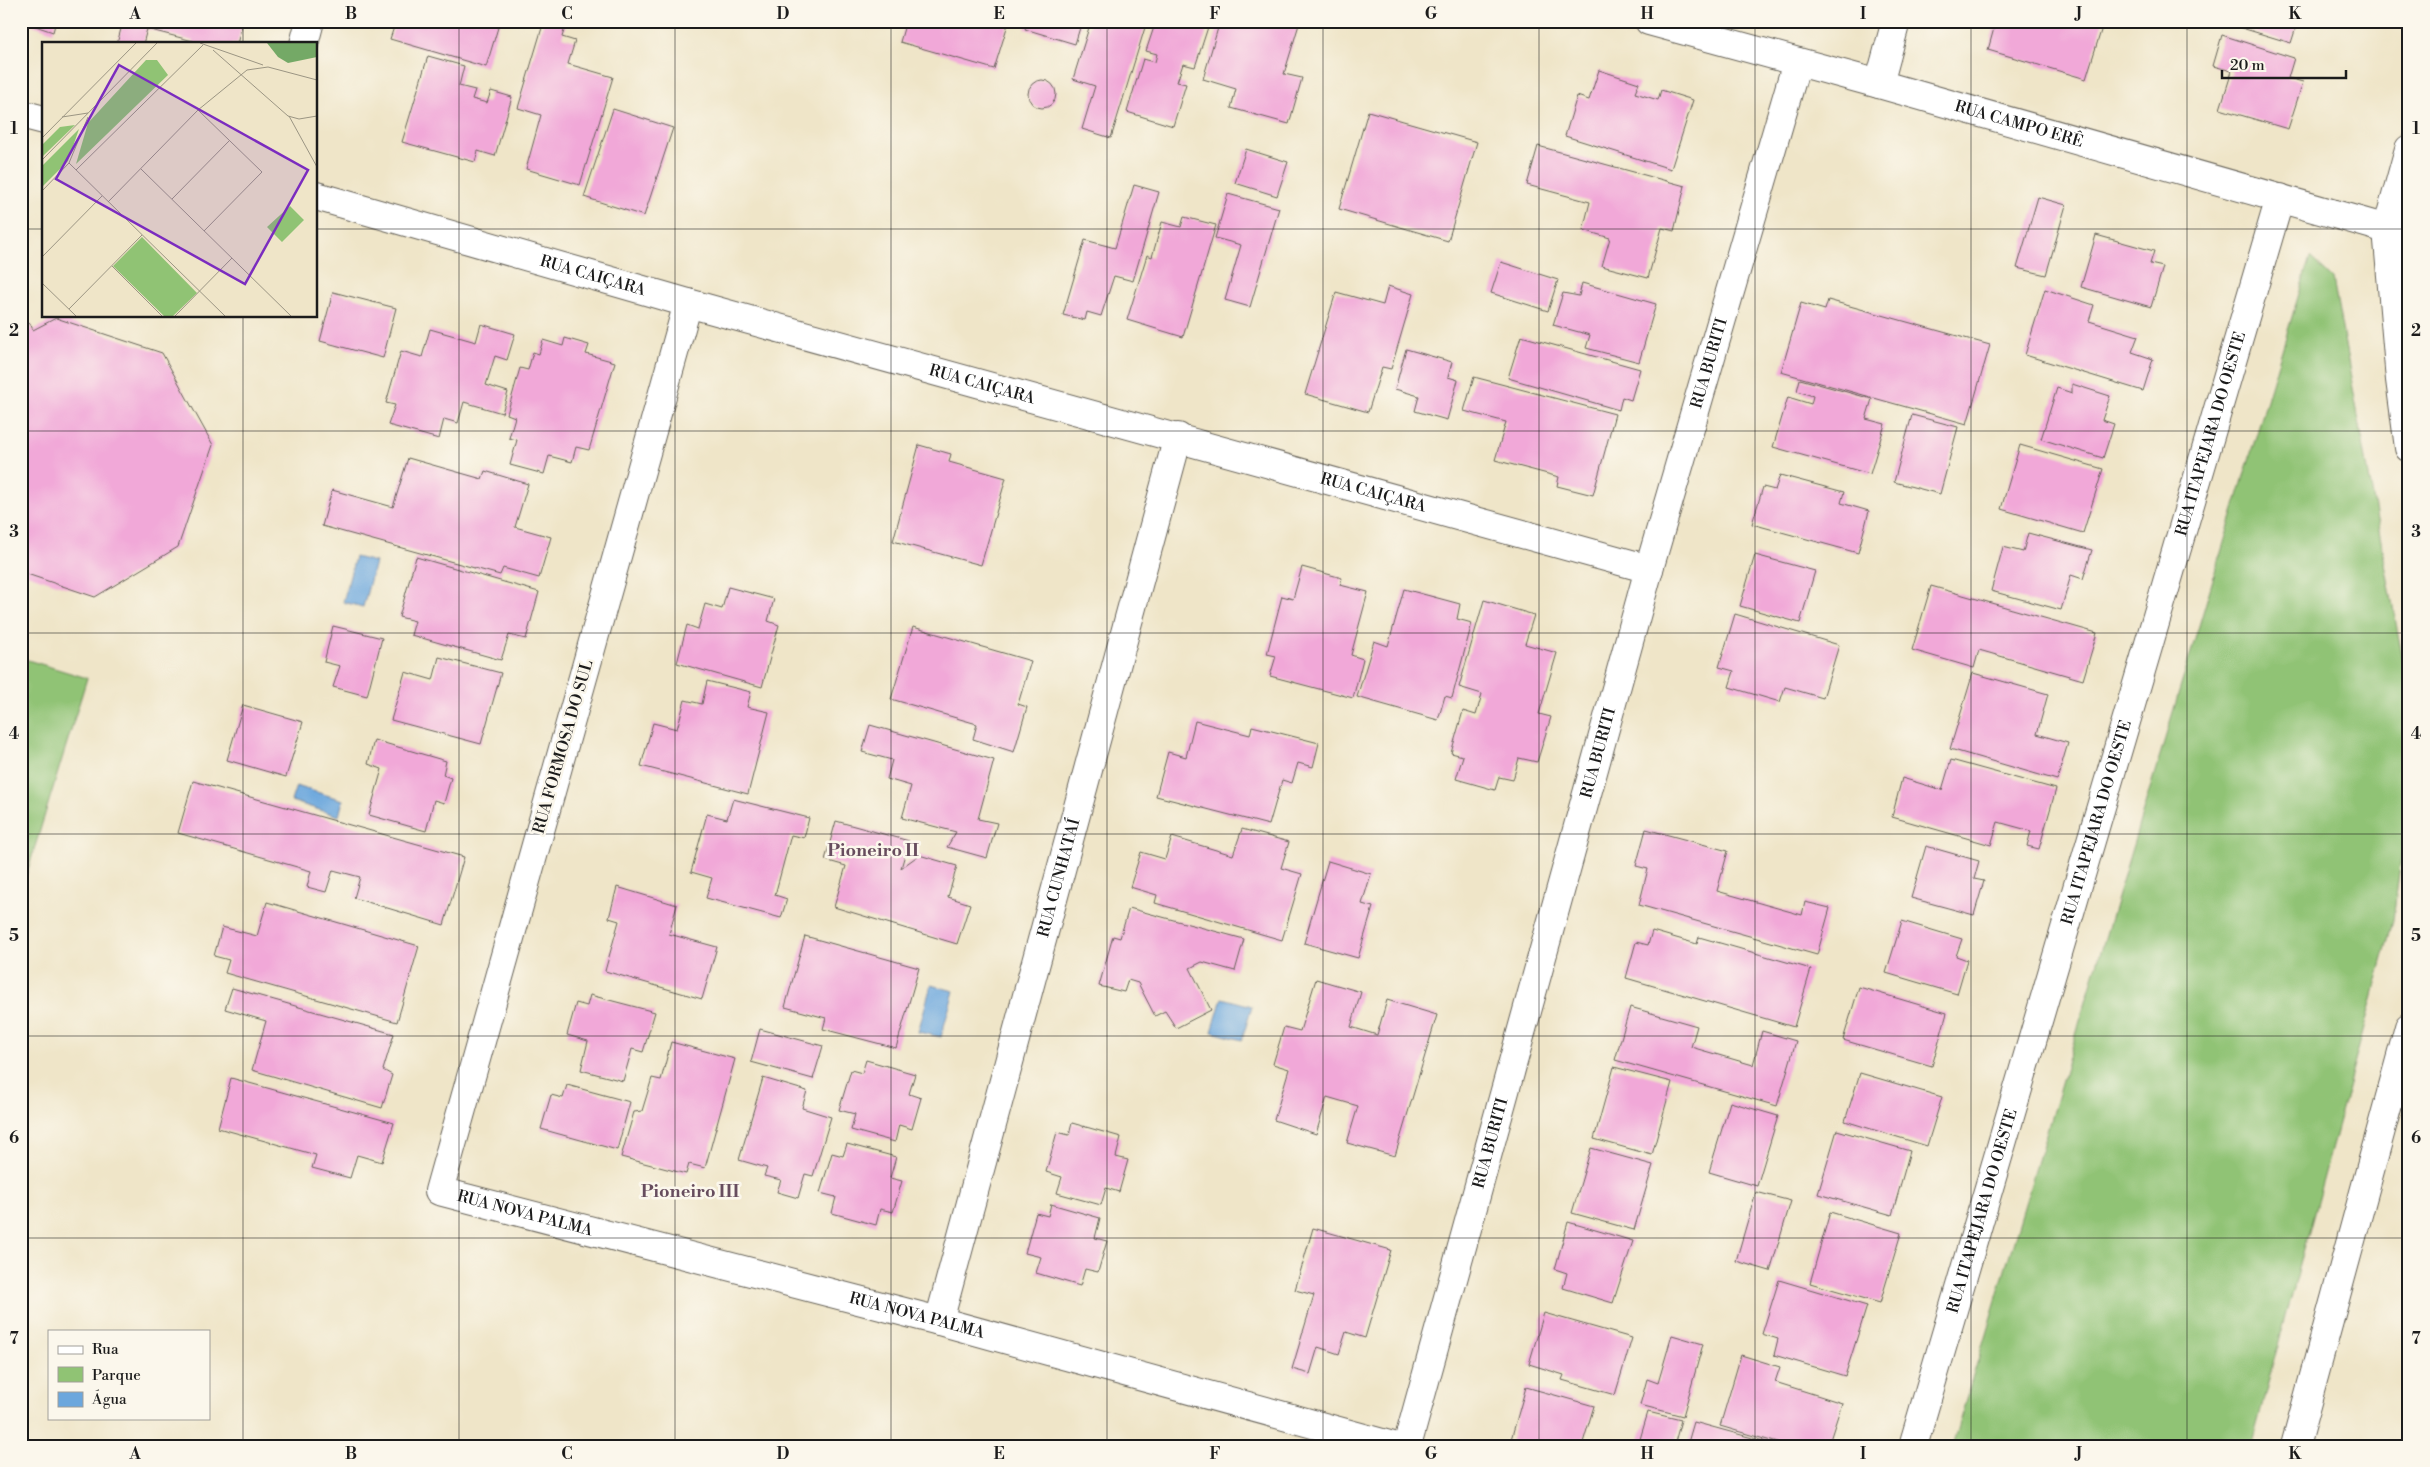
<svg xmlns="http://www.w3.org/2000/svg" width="2430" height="1467" font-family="'Libre Bodoni',serif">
<rect width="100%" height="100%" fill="#fbf7ec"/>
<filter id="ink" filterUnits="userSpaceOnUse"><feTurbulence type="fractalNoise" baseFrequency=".02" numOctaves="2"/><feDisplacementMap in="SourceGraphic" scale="10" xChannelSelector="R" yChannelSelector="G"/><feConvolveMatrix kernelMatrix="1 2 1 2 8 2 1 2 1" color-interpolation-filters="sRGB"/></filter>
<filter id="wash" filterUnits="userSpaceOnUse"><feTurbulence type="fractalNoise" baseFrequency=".0096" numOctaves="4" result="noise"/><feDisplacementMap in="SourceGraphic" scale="20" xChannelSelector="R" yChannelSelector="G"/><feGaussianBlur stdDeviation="1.12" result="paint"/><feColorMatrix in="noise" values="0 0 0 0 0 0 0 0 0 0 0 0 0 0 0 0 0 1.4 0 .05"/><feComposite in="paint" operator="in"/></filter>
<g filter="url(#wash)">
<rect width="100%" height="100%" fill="#efe5c8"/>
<path fill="#90c374" stroke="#567048" d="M 2310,257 L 2333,279 L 2409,694 L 2409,792 L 2393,921 L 2251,1446 L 1952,1446 Z
M 21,658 L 87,678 L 21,892 Z"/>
<path fill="#6ca7dd" stroke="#44627c" d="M 355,557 L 375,562 L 363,607 L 343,602 Z
M 296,786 L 343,800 L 339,816 L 291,801 Z
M 931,985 L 954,991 L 941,1037 L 918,1032 Z
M 1222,998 L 1252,1006 L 1242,1040 L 1212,1032 Z"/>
<g id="blocks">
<path fill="#f1a8d8" d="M 21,21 L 56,21 L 53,32 Z
M 123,21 L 243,21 L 237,44 L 193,44 L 193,41 L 147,29 L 143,44 L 117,44 Z
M 396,21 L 500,21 L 486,67 L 390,39 Z
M 544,21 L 567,21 L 562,37 L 575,41 L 568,64 L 613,77 L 580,185 L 526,169 L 541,115 L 518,108 Z
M 906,21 L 1009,21 L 994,69 L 900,42 Z
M 1028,21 L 1082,21 L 1075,44 L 1025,29 Z
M 1091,21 L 1147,21 L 1111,138 L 1082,129 L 1095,86 L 1073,79 Z
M 1156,21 L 1210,21 L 1195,67 L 1183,64 L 1177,82 L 1186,84 L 1173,126 L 1127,112 L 1143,59 L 1155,62 L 1157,54 L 1146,51 Z
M 1220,21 L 1300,21 L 1284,74 L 1302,78 L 1289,124 L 1231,108 L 1236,89 L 1203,79 Z
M 1996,21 L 2104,21 L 2086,79 L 1988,50 Z
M 2233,21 L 2298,21 L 2291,43 L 2232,25 Z
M 2222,35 L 2294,58 L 2288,78 L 2303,82 L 2288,129 L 2220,109 L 2232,71 L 2213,66 Z
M 428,56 L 464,66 L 459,86 L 475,90 L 472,99 L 487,103 L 491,91 L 512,97 L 495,156 L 478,151 L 475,162 L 402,142 Z
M 1599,70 L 1639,83 L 1635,93 L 1658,100 L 1661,90 L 1693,100 L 1671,169 L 1565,136 L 1577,96 L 1589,100 Z
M1028 94a14 14 0 1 1 28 0a14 14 0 1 1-28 0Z
M 613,109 L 673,128 L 644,216 L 584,197 Z
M 1368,111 L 1477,142 L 1448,241 L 1339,209 Z
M 1538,146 L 1685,186 L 1674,231 L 1662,228 L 1648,278 L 1602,266 L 1610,238 L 1583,230 L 1590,202 L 1527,185 Z
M 1246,149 L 1288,162 L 1277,196 L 1235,183 Z
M 1134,185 L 1159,192 L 1133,281 L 1114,276 L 1101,316 L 1087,312 L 1085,320 L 1063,315 L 1085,240 L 1115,248 Z
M 1228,194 L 1279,208 L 1250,307 L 1225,300 L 1241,245 L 1215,238 Z
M 2038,197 L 2066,205 L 2046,275 L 2017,268 Z
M 1184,217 L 1216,225 L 1183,337 L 1127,320 L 1147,255 L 1152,257 L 1162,222 L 1181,227 Z
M 2096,235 L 2154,251 L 2150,264 L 2163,267 L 2151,307 L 2081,287 Z
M 1501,262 L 1558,280 L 1548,311 L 1491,293 Z
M 1582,283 L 1656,304 L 1639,362 L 1586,348 L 1590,335 L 1553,325 L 1563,293 L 1579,296 Z
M 1388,286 L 1413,294 L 1391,369 L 1382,367 L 1368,412 L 1305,394 L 1336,292 L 1383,305 Z
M 2045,289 L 2094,305 L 2089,321 L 2138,336 L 2132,352 L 2153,359 L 2143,391 L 2025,355 Z
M 333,292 L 396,308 L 383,358 L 320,341 Z
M 1828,300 L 1990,345 L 1967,424 L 1781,372 L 1801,303 L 1825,310 Z
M 56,318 L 162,353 L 213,445 L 178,547 L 95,597 L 21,572 L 21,328 L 30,323 L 33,330 Z
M 481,324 L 515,334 L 507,360 L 495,356 L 486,385 L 508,392 L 502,413 L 464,402 L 458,423 L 444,419 L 439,439 L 388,425 L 395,405 L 386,403 L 401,351 L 422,357 L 430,329 L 476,342 Z
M 1521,336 L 1640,369 L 1631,400 L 1622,397 L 1619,410 L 1508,378 Z
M 565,338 L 589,345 L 586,354 L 615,362 L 589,450 L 576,447 L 572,462 L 549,456 L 544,474 L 510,465 L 517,440 L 509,438 L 515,417 L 507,414 L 520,368 L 528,370 L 533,352 L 539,354 L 543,340 L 563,346 Z
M 1406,349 L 1452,362 L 1448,377 L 1458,380 L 1447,420 L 1415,411 L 1419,396 L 1395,389 Z
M 1474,377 L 1615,414 L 1593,495 L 1557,486 L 1559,477 L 1495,460 L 1506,422 L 1464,411 Z
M 1800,379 L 1872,399 L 1866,419 L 1885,424 L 1870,474 L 1773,447 L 1788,397 L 1811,404 L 1813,396 L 1797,391 Z
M 2072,384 L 2110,396 L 2102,420 L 2114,424 L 2103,458 L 2041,439 L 2057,388 L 2072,393 Z
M 1912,415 L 1958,427 L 1940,494 L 1894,482 Z
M 919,445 L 951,454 L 949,462 L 1006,478 L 981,565 L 893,541 Z
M 2020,445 L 2103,469 L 2083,533 L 2001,509 Z
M 408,458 L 482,479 L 485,471 L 528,484 L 515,527 L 551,537 L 539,578 L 503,568 L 500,575 L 322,526 L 332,490 L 393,507 Z
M 1780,475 L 1844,492 L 1841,503 L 1869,511 L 1858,553 L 1752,524 L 1763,487 L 1775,490 Z
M 2028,533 L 2092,550 L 2083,579 L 2071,575 L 2061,610 L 1991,591 L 2003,547 L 2023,552 Z
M 1755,555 L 1815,571 L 1800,623 L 1740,606 Z
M 416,557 L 539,592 L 526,639 L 509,635 L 501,660 L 411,635 L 415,621 L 399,617 Z
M 1302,567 L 1342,578 L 1340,585 L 1368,592 L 1351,655 L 1363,659 L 1353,698 L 1270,676 L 1276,656 L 1267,654 L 1282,596 L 1293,599 Z
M 1931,586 L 2097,633 L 2083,680 L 1979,650 L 1974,668 L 1912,650 Z
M 728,587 L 774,599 L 768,621 L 779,625 L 762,687 L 677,663 L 687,625 L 698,629 L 705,604 L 722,609 Z
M 1404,589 L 1460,604 L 1457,619 L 1472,623 L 1452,698 L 1445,696 L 1438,720 L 1357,697 L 1374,641 L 1388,646 Z
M 1484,600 L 1534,615 L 1525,644 L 1557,653 L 1539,714 L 1551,717 L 1537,762 L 1519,758 L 1513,780 L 1499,777 L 1495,790 L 1456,779 L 1463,756 L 1451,753 L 1463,711 L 1476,715 L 1482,694 L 1459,687 Z
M 1735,614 L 1839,645 L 1823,698 L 1785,687 L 1780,702 L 1729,687 L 1734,671 L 1719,667 Z
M 333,626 L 382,638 L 367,696 L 333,687 L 340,666 L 324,662 Z
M 913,627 L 1031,661 L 1018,704 L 1027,707 L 1014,752 L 973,739 L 977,724 L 891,699 Z
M 439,657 L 501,673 L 481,744 L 391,720 L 405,672 L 433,680 Z
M 1973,673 L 2048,694 L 2037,734 L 2068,743 L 2057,780 L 1950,749 Z
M 707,681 L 751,692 L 747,707 L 769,712 L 748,794 L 641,766 L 653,723 L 677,729 L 685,700 L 702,704 Z
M 243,705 L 303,722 L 286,777 L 227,760 Z
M 1195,721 L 1250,735 L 1252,726 L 1319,743 L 1313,767 L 1298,763 L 1292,783 L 1282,780 L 1269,825 L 1156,796 L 1168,752 L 1186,757 Z
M 870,725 L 994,760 L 978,819 L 997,823 L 987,858 L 947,847 L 956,832 L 902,818 L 911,786 L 887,779 L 892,760 L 862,752 Z
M 374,740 L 446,761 L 443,775 L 451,778 L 444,803 L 434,800 L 426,831 L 369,815 L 382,769 L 368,764 Z
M 1951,760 L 2056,789 L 2039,849 L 2027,846 L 2031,831 L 1998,822 L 1991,845 L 1892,817 L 1902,778 L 1942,790 Z
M 193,781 L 464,857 L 444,925 L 354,898 L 360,877 L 333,870 L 326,892 L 307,887 L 311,871 L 178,833 Z
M 733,799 L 809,818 L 804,838 L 791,835 L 775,895 L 787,899 L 781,918 L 706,898 L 712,878 L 691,872 L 707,814 L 727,819 Z
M 836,821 L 909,841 L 901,868 L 919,855 L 957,866 L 948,897 L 970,904 L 957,944 L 834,907 L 846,866 L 825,860 Z
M 1242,829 L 1289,842 L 1281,868 L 1302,874 L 1282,940 L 1155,903 L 1157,895 L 1130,887 L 1141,852 L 1165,859 L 1172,837 L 1233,855 Z
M 1646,829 L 1728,851 L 1717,891 L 1802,915 L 1805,902 L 1830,908 L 1817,955 L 1639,905 L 1648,869 L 1636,866 Z
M 1926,846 L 1979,861 L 1974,879 L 1984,881 L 1974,915 L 1911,898 Z
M 1328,861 L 1371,874 L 1362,904 L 1373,907 L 1358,958 L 1304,943 Z
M 617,887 L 677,905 L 669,934 L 717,947 L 702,999 L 605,971 L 619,921 L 609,918 Z
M 267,902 L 419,946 L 397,1022 L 225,973 L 229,960 L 214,956 L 222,927 L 257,936 Z
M 1129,908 L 1244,939 L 1235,971 L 1202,962 L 1190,968 L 1211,1010 L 1176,1028 L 1165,1011 L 1155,1016 L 1138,983 L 1128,980 L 1124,992 L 1099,986 L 1113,936 L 1120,938 Z
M 1902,921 L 1962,939 L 1956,956 L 1967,960 L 1957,994 L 1886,973 Z
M 1652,931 L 1697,944 L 1699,937 L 1811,969 L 1794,1027 L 1626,978 L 1636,942 L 1648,945 Z
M 805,936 L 919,968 L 896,1048 L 823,1029 L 826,1018 L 785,1007 Z
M 1316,979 L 1361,992 L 1351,1027 L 1377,1035 L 1387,1000 L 1437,1015 L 1395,1156 L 1347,1143 L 1358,1106 L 1327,1097 L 1316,1134 L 1274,1120 L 1289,1069 L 1273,1064 L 1284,1027 L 1300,1031 Z
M 1859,987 L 1947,1013 L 1932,1066 L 1843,1040 Z
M 232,988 L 394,1034 L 383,1070 L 392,1075 L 382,1108 L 252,1070 L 266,1021 L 225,1009 Z
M 590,995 L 655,1012 L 643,1052 L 632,1049 L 623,1081 L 581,1070 L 588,1041 L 567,1035 L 576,1003 L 587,1006 Z
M 1630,1007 L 1697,1026 L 1691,1047 L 1753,1065 L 1762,1031 L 1796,1041 L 1777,1106 L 1615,1060 Z
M 760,1029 L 823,1046 L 813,1079 L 751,1062 Z
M 671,1042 L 735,1059 L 705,1168 L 689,1164 L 686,1174 L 621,1157 L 634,1112 L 642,1111 L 652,1078 L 661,1080 Z
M 866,1060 L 915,1074 L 909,1094 L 921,1098 L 912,1129 L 899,1125 L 895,1142 L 851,1130 L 855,1114 L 839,1110 L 851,1070 L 862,1073 Z
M 1614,1067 L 1672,1082 L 1652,1155 L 1594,1139 Z
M 1860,1073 L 1942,1097 L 1927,1146 L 1845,1121 Z
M 231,1078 L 394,1123 L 382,1162 L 357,1155 L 350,1178 L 312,1168 L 316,1155 L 218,1128 Z
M 763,1078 L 807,1091 L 802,1108 L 831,1117 L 813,1176 L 805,1174 L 798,1198 L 777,1192 L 781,1180 L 764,1176 L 767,1168 L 739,1160 Z
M 567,1085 L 630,1102 L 617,1150 L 541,1129 L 551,1095 L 563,1098 Z
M 1730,1102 L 1778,1116 L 1757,1186 L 1709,1172 Z
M 1072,1123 L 1121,1137 L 1116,1157 L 1128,1160 L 1119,1192 L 1106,1188 L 1101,1205 L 1057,1193 L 1062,1177 L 1046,1172 L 1057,1132 L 1069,1135 Z
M 1837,1130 L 1910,1151 L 1892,1215 L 1818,1194 Z
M 847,1144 L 896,1157 L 890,1178 L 902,1181 L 893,1212 L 880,1209 L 876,1225 L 832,1213 L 836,1197 L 820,1193 L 832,1153 L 843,1156 Z
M 1591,1148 L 1653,1165 L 1634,1230 L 1572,1213 Z
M 1756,1192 L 1791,1201 L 1770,1271 L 1736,1261 Z
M 1051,1204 L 1100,1218 L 1095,1238 L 1107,1241 L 1098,1272 L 1085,1269 L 1080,1286 L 1036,1273 L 1041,1257 L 1025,1253 L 1036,1213 L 1048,1216 Z
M 1830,1212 L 1901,1233 L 1880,1303 L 1810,1283 Z
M 1568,1222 L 1633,1241 L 1613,1303 L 1563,1288 L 1567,1273 L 1555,1269 Z
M 1313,1228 L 1391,1250 L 1365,1338 L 1346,1332 L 1339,1354 L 1318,1347 L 1310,1374 L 1292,1369 L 1314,1295 L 1295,1290 Z
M 1779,1280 L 1867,1306 L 1845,1376 L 1774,1355 L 1778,1339 L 1762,1334 Z
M 1544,1313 L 1632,1338 L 1615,1395 L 1562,1380 L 1564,1375 L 1529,1364 Z
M 1672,1335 L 1703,1344 L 1683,1416 L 1640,1405 L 1647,1379 L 1658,1383 Z
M 1741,1355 L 1780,1367 L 1775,1382 L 1842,1403 L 1828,1446 L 1788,1446 L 1720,1426 Z
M 1526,1387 L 1594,1406 L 1582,1446 L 1519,1446 L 1510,1443 Z
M 1648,1412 L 1681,1420 L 1674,1446 L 1638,1446 Z
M 1694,1422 L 1778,1445 L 1777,1446 L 1687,1446 Z"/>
</g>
</g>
<g filter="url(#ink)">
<use href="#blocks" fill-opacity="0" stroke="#666258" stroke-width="1"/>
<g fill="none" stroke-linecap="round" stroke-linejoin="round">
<defs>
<g id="minor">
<path id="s1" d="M 1649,21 L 1879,84 L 2387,229"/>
<path d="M 304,44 L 310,21"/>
<path d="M 1879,84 L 1896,21"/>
<path d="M 21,114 L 44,120"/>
<path id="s2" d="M 316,196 L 688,303 L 1649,569"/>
<path id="s3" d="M 688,303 L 439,1191 L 939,1321 L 1393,1446"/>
<path id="s4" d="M 939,1321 L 1178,437"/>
<path id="s5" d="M 1407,1446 L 1649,569 L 1797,62"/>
<path id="s6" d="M 1913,1446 L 2280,198"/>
</g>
<path id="tertiary" d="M 2387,229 L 2409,149"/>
<path id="trunk" d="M 2387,229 L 2400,380 L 2409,448
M 2295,1446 L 2409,1027"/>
</defs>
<use href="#minor" stroke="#666258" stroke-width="30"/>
<use href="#tertiary" stroke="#666258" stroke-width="30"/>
<use href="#trunk" stroke="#666258" stroke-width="30"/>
<use href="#minor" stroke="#fff" stroke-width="28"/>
<use href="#tertiary" stroke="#fff" stroke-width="28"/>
<use href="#trunk" stroke="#fff" stroke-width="28"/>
</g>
</g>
<path fill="none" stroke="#1c1c1c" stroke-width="1" stroke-opacity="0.55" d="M 243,21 L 243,44M 459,21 L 459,1446M 675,21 L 675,1446M 891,21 L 891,1446M 1107,21 L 1107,1446M 1323,21 L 1323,1446M 1539,21 L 1539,1446M 1755,21 L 1755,1446M 1971,21 L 1971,1446M 2187,21 L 2187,1446M 21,229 L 44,229M 316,229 L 2409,229M 243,316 L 243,1446M 21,431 L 2409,431M 21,633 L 2409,633M 21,834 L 2409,834M 21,1036 L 2409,1036M 21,1238 L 2409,1238"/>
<g text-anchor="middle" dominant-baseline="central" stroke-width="5" stroke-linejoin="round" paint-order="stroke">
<g font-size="16" fill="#1c1c1c" stroke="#fbf7ec">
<text stroke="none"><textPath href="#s1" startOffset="384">RUA CAMPO ERÊ</textPath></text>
<text stroke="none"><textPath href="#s2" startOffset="288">RUA CAIÇARA</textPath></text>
<text stroke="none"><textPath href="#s5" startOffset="1124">RUA BURITI</textPath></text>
<text stroke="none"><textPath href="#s2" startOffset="692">RUA CAIÇARA</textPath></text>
<text stroke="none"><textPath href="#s6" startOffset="1055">RUA ITAPEJARA DO OESTE</textPath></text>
<text stroke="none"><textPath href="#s2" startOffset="1098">RUA CAIÇARA</textPath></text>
<text transform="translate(563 747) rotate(-74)">RUA FORMOSA DO SUL</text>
<text stroke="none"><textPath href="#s5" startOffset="719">RUA BURITI</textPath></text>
<text stroke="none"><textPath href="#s6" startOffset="650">RUA ITAPEJARA DO OESTE</textPath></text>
<text stroke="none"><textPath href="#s4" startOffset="459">RUA CUNHATAÍ</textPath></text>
<text stroke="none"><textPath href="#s5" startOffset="314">RUA BURITI</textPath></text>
<text stroke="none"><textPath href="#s6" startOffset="245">RUA ITAPEJARA DO OESTE</textPath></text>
<text stroke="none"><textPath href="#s3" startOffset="1011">RUA NOVA PALMA</textPath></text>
<text stroke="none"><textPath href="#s3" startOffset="1416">RUA NOVA PALMA</textPath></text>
</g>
<g font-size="18" font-weight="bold" fill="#674d5e" stroke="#fbf7ec">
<text x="873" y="850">Pioneiro II</text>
<text x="690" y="1191">Pioneiro III</text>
</g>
</g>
<g transform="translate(42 42)">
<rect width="275" height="275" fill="#efe5c8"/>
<path d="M 104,18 L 115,18 L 126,33 L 34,122 L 46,81 ZM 33,83 L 0,115 L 0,103 L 18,85 ZM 37,87 L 26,119 L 0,145 L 0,124 ZM 248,164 L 262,178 L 240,200 L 225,185 ZM 100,195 L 155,251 L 131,274 L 122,274 L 71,224 Z" fill="#90c374"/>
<path d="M 225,1 L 275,1 L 275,15 L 246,21 L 236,15 Z" fill="#74a966"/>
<path fill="none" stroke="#9b9583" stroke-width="1" d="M 158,1 L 221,23M 171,8 L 246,74 L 257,77 L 275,74M 156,68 L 220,130 L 162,189M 247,74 L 275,125M 20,75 L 46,71M 0,96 L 94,1M 0,118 L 115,1M 27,121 L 46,75M 99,127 L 249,274M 34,128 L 161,3M 0,149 L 27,121 L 183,274M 130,157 L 187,99M 66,160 L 156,68 L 205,28 L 226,25 L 275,38M 0,215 L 60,154M 70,224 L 120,274M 0,241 L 34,274M 27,267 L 100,193M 133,274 L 190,216"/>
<path fill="#7b2cbf" fill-opacity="0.15" stroke="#7b2cbf" stroke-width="2.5" d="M 77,23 L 266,128 L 203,242 L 14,137 Z"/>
<rect width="275" height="275" fill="none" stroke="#1c1c1c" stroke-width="2.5"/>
</g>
<rect width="2430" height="1467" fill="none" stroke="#fbf7ec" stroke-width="55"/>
<rect x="48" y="1330" width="162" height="90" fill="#fbf7ec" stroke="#a29f99"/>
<rect x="58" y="1346" width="25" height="8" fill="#ffffff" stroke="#a29f99"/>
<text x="92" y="1354" font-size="15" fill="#1c1c1c">Rua</text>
<rect x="58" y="1367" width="25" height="15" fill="#90c374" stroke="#a29f99"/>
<text x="92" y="1380" font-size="15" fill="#1c1c1c">Parque</text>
<rect x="58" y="1392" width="25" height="15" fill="#6ca7dd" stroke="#a29f99"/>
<text x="92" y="1404" font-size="15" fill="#1c1c1c">Água</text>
<path d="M2222 70v8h124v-8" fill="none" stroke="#1c1c1c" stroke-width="2.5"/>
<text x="2230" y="70" font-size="15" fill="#1c1c1c" stroke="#fbf7ec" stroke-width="4" paint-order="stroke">20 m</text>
<rect x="28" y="28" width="2374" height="1412" fill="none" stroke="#1c1c1c" stroke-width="2"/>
<g font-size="16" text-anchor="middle" font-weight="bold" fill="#1c1c1c">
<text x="135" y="19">A</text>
<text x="351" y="19">B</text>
<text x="567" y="19">C</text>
<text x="783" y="19">D</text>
<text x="999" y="19">E</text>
<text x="1215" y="19">F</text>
<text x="1431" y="19">G</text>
<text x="1647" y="19">H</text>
<text x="1863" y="19">I</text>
<text x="2079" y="19">J</text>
<text x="2295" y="19">K</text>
<text x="14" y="134">1</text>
<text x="2416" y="134">1</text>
<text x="14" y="336">2</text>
<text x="2416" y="336">2</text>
<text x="14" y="537">3</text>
<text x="2416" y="537">3</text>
<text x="14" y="739">4</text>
<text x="2416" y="739">4</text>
<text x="14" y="941">5</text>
<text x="2416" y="941">5</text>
<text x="14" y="1143">6</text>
<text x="2416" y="1143">6</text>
<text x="14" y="1344">7</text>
<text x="2416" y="1344">7</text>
<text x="135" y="1459">A</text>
<text x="351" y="1459">B</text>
<text x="567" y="1459">C</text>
<text x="783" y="1459">D</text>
<text x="999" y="1459">E</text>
<text x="1215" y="1459">F</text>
<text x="1431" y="1459">G</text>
<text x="1647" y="1459">H</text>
<text x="1863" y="1459">I</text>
<text x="2079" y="1459">J</text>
<text x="2295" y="1459">K</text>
</g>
</svg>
